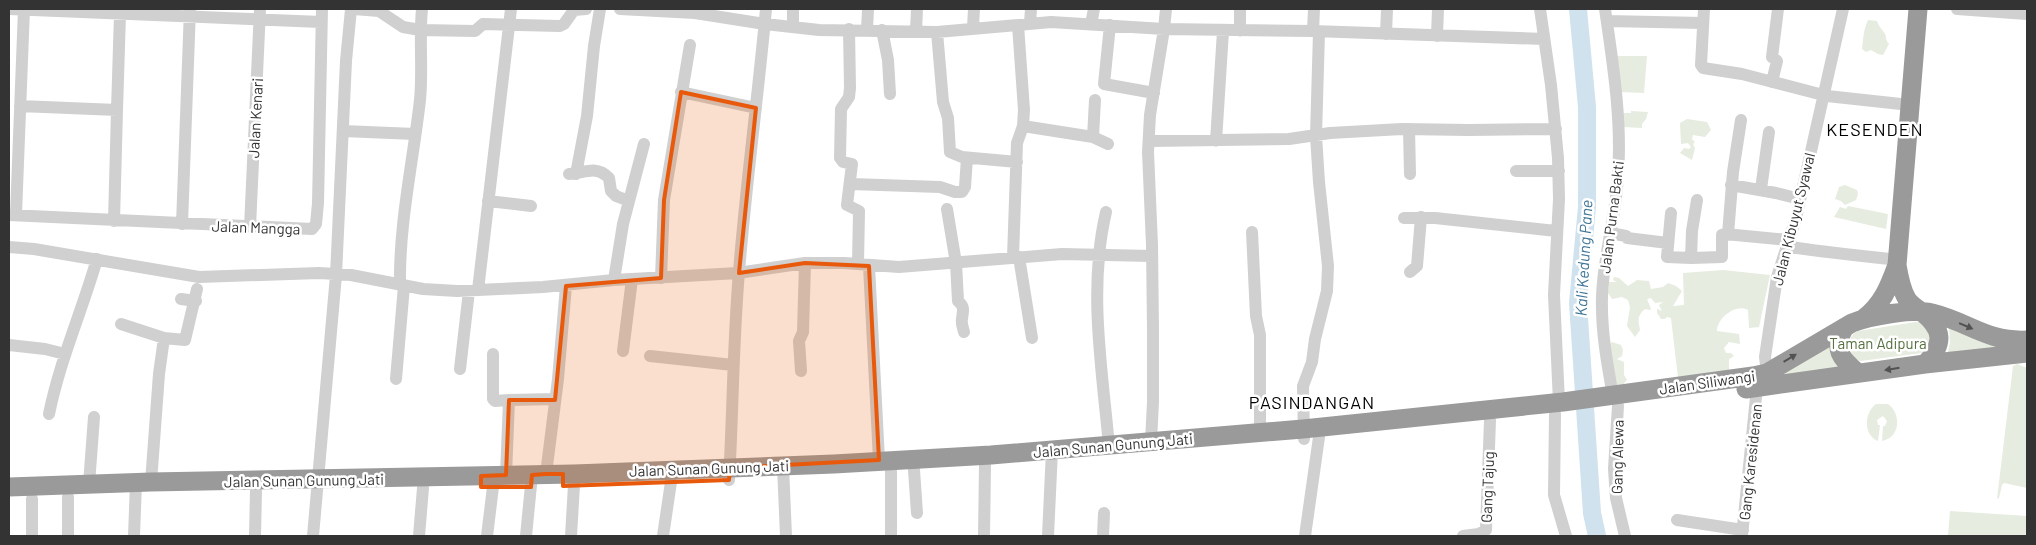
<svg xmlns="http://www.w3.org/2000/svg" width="2036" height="545" font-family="Barlow,sans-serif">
<rect width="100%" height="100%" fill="#fff"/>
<path fill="#e6ecdf" d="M 1868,20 L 1877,21 C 1879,27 1882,29 1885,34 C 1887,38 1885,40 1889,44 L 1883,55 L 1878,54 L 1871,50 L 1866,52 L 1862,49 C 1863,39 1864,28 1868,20 Z
M 1617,56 L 1647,56 L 1644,93 L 1621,92 Z
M 1631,111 L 1648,112 L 1646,119 L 1642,124 L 1642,128 L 1623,127 L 1622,113 L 1631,113 Z
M 1687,119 L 1707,122 L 1711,130 L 1705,137 L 1693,135 L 1692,139 L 1695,142 L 1693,144 L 1695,148 L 1692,160 L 1680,153 L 1684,148 L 1689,149 L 1691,147 L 1688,143 L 1681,144 L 1680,123 Z
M 1845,185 L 1857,190 L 1858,194 L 1856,200 L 1845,205 L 1841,201 L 1835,199 L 1839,187 Z
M 1848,206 L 1888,214 L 1886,229 L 1834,217 L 1840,207 L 1846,209 Z
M 1723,270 L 1770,275 L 1759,327 L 1749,328 L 1748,310 C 1736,303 1717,318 1717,331 L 1739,334 L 1740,344 L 1729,342 L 1724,348 L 1726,353 L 1731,353 L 1734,356 L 1729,359 L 1729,371 L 1678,378 L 1671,318 L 1667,317 L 1665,319 L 1661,319 L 1657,313 L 1657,309 L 1662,311 L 1659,305 L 1663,302 L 1655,303 L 1651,298 L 1647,299 L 1651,309 L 1650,310 L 1645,309 C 1637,316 1638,320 1640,330 L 1635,337 L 1627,326 L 1630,307 L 1628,300 L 1622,297 L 1612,299 L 1608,293 L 1609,282 L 1617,282 L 1613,280 L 1614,277 L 1619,278 L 1628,286 L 1637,280 L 1649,281 L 1651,289 L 1663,287 L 1668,283 L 1676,286 L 1682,291 L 1673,306 L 1684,305 L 1683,273 Z
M 1916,322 L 1920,322 C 1931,331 1933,343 1922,353 L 1860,361 C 1848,356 1845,337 1858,331 Z
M 1949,326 L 2002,347 L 1947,356 L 1950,343 Z
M 1612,342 L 1621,345 L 1623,350 L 1622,356 L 1617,359 L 1624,362 L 1624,375 L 1627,380 L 1624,383 L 1625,387 L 1617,389 L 1609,345 Z
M 1830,343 L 1842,370 L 1772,377 Z
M 2017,364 L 2027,368 L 2027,488 L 2004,483 L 2002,485 L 1999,498 L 1997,499 L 2013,366 Z
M 1876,404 L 1888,404 C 1902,414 1900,438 1882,441 L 1883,426 L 1885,426 L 1887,421 L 1883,416 L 1877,420 L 1878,425 L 1880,425 L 1878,441 C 1863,435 1864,413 1876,404 Z
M 1950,511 L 2027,516 L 2027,536 L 1948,536 Z"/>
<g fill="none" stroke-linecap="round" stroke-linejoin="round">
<path stroke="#cfe2ee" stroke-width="18" d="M 1578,9 L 1587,107 L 1587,207 L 1578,303 L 1592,513 L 1597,536"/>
<path stroke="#d0d0d0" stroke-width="12" d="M 9,9 L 321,22
M 354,9 L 379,11 L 403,27 L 420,30 L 475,31 L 483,24 L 560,26 L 564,24 L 574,10 L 586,9
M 620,9 L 695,13 L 765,24 L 819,30 L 937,32 L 1018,25 L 1024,110 L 1023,126 L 1017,143 L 1013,257
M 1540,9 L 1551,85 L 1558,158 L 1559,199 L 1554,295 L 1559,402
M 1605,9 C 1613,64 1622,120 1618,176 C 1616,217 1603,256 1602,297 C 1601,330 1607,363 1613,396
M 1704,9 L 1701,65 L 1703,68 L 1742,74 L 1827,96 L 1910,105
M 1957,9 L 2027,14
M 1607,21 L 1703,23
M 1030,23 L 1031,9
M 1091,24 L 1094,9
M 1018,25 L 1051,22 L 1164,29 L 1166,9
M 1110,25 L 1104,84 L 1154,93
M 793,27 L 793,9
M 973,27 L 974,9
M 849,29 L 850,88 L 849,97 L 841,109 L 840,158 L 843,162 L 852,164 L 847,205 L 859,211 L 858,264
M 867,30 L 868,9
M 882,30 L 888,60 L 890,94
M 916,31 L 917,9
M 1240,31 L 1240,9
M 1313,31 L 1314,9
M 937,32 L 943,102 L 948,118 L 950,152 L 962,157 L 1017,162
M 1386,34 L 1387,9
M 1437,36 L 1438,9
M 1772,82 L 1777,61 L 1772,57 L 1778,9
M 681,92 L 756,108
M 20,106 L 117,110 L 120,14
M 1023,126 L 1093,137 L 1108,144
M 1409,129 L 1410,174
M 343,131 L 415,134
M 1093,137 L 1095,100
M 1149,141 L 1289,139 L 1330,133 L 1402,129 L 1469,130 L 1556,129
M 1216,141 L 1223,31
M 1516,171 L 1559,171
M 569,174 C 583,174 596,164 609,178 L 611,191 L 616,196 L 629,201
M 576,174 L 587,116 L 594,46 L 600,9
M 851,184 L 940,187 L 955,192 L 962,192 L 965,187 L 967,158
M 1731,185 L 1776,193 L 1800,199
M 1761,189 L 1769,132
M 1697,200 L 1692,231 L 1691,258 L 1722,257 L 1722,235 L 1725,234 L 1789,240
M 488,201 L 531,206
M 947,209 L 956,263 L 958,301 C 965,307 963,310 962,319 C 961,323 963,328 964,332
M 1106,212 C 1088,289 1102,368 1109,446
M 1671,213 L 1667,257 L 1691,258
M 16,214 L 24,9
M 9,215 L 312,229 L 316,224 L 318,203 L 322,9
M 1404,218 L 1435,218 L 1556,231
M 114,221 L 117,110
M 182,224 L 190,9
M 250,227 L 260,9
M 1252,232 L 1256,316 L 1260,335 L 1260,432
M 1610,233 L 1626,236 L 1627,238 L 1668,243
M 1728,234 L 1733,172 L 1741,120
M 1786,246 C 1823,253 1861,255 1898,260
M 9,247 L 34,249 L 199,277 L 319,273 L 351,275 L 423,289 L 457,291 L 543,287 L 614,280 L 738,273 L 805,263 L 844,263 L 899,267 L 1062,254 L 1152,256
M 1019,257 L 1032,338
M 869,266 L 879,460
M 1410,272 L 1417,266 L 1421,217
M 661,278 L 664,200 L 690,45
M 614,280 L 623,224 L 644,144
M 400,285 C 399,223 413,162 420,100 C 423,70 419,39 422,9
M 478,290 L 511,9
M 181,299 L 196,301
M 121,324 L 164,338
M 9,345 L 45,349 L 65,354
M 623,351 L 632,279
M 493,354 L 493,399 L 495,401 L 509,400 L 506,475
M 650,356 L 733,365
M 460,369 L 469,291
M 801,371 L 799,341 L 803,332 L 805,263
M 1767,373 L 1765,357 L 1777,277 L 1796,218 L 1843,9
M 396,379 L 404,286
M 509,400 L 555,399
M 1618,406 L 1614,469 L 1616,498 L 1625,536
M 49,414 C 60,360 82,311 97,259
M 1555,414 L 1554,495 L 1566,536
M 1304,439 L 1303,386 L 1312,362 L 1315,339 L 1327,291 L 1328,266 L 1319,182 L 1316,136 L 1319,32
M 1151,441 L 1153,402 L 1153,330 L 1152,245 L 1148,152 L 1150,115 L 1164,29 L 1313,31 L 1544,39
M 783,466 L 786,536
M 914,470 L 917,513
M 546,474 L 558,379 L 566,286
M 729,480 C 733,411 733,342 739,272 C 746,184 758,97 766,9
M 151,482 L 159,374 L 164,338 L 185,340 L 197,289
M 89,484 L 94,417
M 1677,520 L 1743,530
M 32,536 L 32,499
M 68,536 L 68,497
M 134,536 L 136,483
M 255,536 L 256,491
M 313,536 L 336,275 L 346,61 L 351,9
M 419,536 L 423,488
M 487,536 L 493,487
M 526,536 L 532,475
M 571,536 L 574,485
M 663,536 L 671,482
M 891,536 L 891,471
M 984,536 L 985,465
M 1048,536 L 1052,450
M 1103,536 L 1104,513
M 1305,536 L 1319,437
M 1463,536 L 1479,534 L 1486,530 L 1490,420
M 1742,536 L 1757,387"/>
<path stroke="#9a9a9a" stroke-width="19" d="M 1918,9 L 1897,265 C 1899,277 1901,289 1907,299 C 1911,305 1916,308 1922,312 C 1943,329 1945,344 1925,364
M 1863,319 C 1882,305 1889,287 1897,265
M 1845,327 C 1832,349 1841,359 1858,373
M 1746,389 L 1925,364 L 2027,353
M 9,487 L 151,482 L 574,474 L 834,464 L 991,455 L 1303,429 L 1563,402 L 1753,376 L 1767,373 L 1852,323 C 1869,316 1915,308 1932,313 C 1969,322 1986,342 2027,340"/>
</g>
<defs><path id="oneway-solid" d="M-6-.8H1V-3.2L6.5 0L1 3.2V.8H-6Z" transform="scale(1.25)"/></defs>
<g fill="#525252">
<use href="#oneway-solid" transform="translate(1966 326) rotate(23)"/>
<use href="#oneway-solid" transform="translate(1790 358) rotate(-31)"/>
<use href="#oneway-solid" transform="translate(1892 369) rotate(171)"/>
</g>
<path fill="#e8590c" fill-opacity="0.2" stroke="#e8590c" stroke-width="4" stroke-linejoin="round" d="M 681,92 L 756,108 L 739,273 L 805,263 L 869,266 L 879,460 L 730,468 L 729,480 L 563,486 L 563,474 L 546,474 L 532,475 L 531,487 L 481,487 L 481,476 L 506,475 L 509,400 L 555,400 L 566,286 L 661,278 L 664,200 Z"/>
<g text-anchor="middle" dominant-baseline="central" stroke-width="5" stroke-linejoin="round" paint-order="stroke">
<g font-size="15" fill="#333" stroke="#fff">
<text transform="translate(255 118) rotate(-87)">Jalan Kenari</text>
<text transform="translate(1611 217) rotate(-83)">Jalan Purna Bakti</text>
<text transform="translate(1793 219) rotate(-76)">Jalan Kibuyut Syawal</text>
<text transform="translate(256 227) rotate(2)">Jalan Mangga</text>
<text transform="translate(1707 382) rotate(-8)">Jalan Siliwangi</text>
<text transform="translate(1113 445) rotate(-5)">Jalan Sunan Gunung Jati</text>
<text transform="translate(1617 457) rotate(-89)">Gang Alewa</text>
<text transform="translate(1750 462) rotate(-84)">Gang Karesidenan</text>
<text transform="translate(709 468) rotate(-2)">Jalan Sunan Gunung Jati</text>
<text transform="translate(304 480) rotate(-1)">Jalan Sunan Gunung Jati</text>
<text transform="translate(1487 487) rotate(-88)">Gang Tajug</text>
</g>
<g font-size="15" fill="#56703f" stroke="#fff">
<text x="1878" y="343">Taman Adipura</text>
</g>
<g font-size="16" font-style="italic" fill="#3f7597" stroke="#fff">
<text transform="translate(1583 258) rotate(-87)">Kali Kedung Pane</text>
</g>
<g font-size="18" letter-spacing="1" fill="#000" stroke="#fff">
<text x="1875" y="129">KESENDEN</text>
<text x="1312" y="402">PASINDANGAN</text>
</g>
</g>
<rect width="2036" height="545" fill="none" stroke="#333333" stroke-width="20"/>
</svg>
